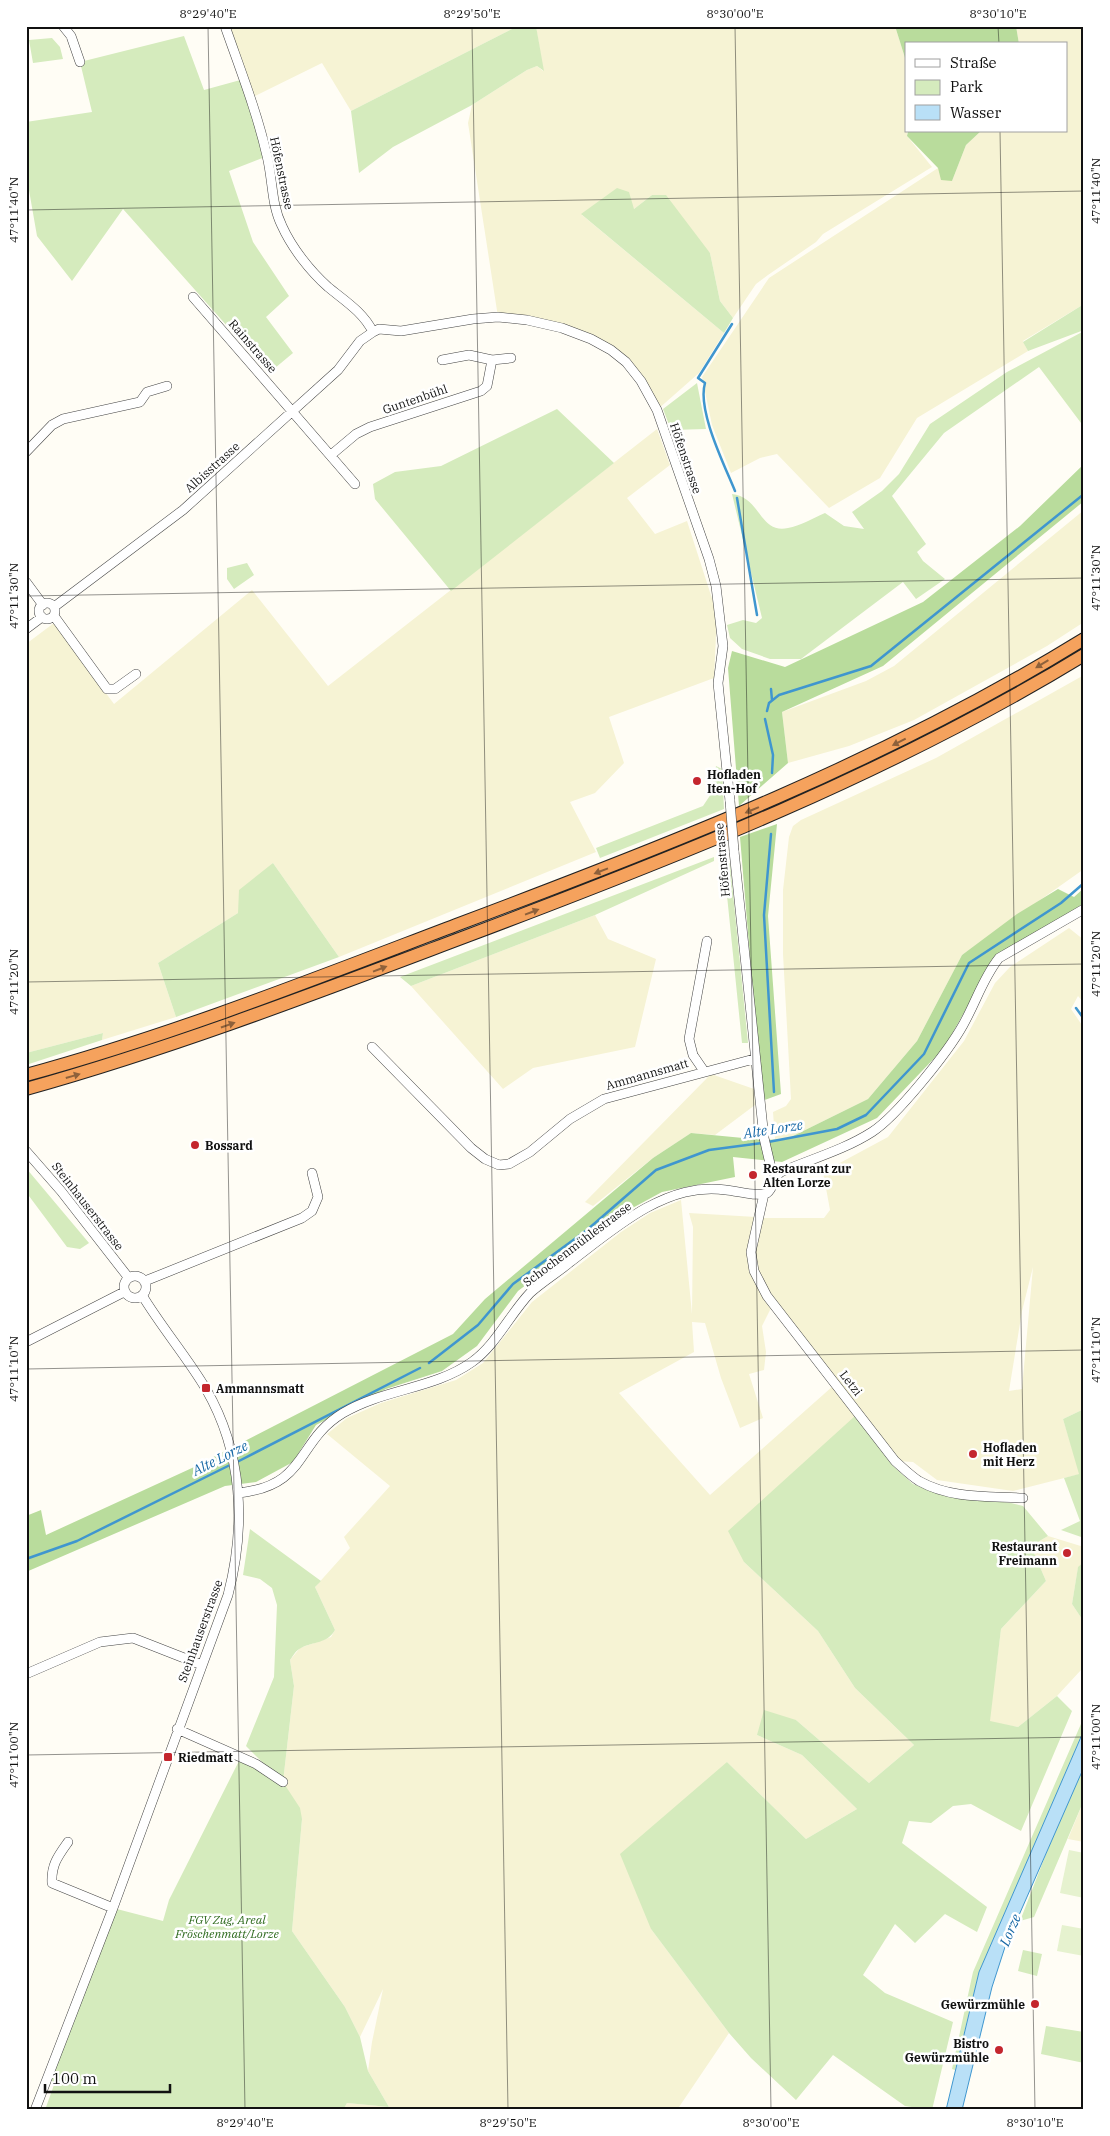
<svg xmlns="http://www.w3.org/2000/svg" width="1110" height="2136" font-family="'IBM Plex Serif',serif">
<rect width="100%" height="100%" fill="#fffdf5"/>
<path fill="#f6f3d4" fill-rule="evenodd" d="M 225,26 L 518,26 L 351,111 L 322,63 L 251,98 Z
M 536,26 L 895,26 L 906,61 L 907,136 L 932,167 L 823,234 L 816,242 L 768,275 L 756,284 L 733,318 L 720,301 L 710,253 L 652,195 L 634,209 L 582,215 L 724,333 L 699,373 L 657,410 L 626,362 L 591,339 L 498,317 L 468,123 L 472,105 L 527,70 L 537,66 L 543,71 Z
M 1016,26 L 1084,26 L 1084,304 L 1023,341 L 1028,351 L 917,418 L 880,478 L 829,508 L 777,454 L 760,458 L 731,473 L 712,425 L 702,377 L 769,278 L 938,168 L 952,181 L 966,145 L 981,131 L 1066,131 L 1066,44 L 1019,44 Z
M 657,429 L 670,465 L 627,498 L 655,534 L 687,521 L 717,614 L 714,678 L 609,717 L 624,763 L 595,793 L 570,802 L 596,852 L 339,957 L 273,863 L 238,913 L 158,963 L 176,1017 L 102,1040 L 103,1033 L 26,1053 L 26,644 L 54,623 L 114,704 L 252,590 L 328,686 Z
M 1084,510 L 1084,622 L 1047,646 L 914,720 L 849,746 L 788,763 L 782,712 L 866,681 L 894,666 Z
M 1084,675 L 1084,869 L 962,955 L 917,1041 L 868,1099 L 787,1139 L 775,1139 L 773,1112 L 786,1106 L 791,1099 L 783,954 L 783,890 L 789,837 L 793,826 L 801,820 L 936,758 Z
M 595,915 L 608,939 L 656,959 L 635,1047 L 533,1068 L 503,1089 L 411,986 Z
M 1069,928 L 1084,940 L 1084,1003 L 1078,996 L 1071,1009 L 1084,1028 L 1084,1409 L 1063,1419 L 1080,1474 L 1013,1491 L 937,1480 L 913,1462 L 895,1461 L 754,1271 L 755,1232 L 763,1218 L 824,1218 L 830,1210 L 823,1172 L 888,1137 L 964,1041 L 995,983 L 1010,967 ZM 1033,1267 L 1022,1389 L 1009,1391 L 1022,1311 Z
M 711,1074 L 754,1089 L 755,1105 L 715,1135 L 691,1133 L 653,1158 L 593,1206 L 585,1202 Z
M 681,1200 L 692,1314 L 693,1227 L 689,1213 L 756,1217 L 747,1256 L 772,1306 L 762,1326 L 766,1352 L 764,1370 L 749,1374 L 763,1418 L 740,1428 L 721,1378 L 705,1323 L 692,1322 L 694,1352 L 619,1393 L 710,1495 L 833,1386 L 855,1416 L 744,1562 L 818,1631 L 855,1688 L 914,1745 L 869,1783 L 796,1720 L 757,1735 L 802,1755 L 857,1809 L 806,1839 L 727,1762 L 651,1929 L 729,2033 L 677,2110 L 343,2110 L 347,2103 L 389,2107 L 368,2071 L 372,2042 L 383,1989 L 360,2037 L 345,2007 L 292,1931 L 302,1819 L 283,1782 L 294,1686 L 290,1660 L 300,1648 L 331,1637 L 335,1630 L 315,1587 L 350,1548 L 344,1537 L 390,1486 L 327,1434 L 347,1418 L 381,1403 L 456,1380 L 483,1363 L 532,1302 L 621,1232 L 650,1213 Z
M 1048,1536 L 1084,1547 L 1084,1562 L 1078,1568 L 1072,1604 L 1084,1622 L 1084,1660 L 1081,1670 L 1057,1696 L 1018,1727 L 989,1722 L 1001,1629 L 1046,1581 L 1031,1546 Z
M 1084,1800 L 1084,1842 L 1068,1839 Z"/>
<path fill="#d5ebbd" d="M 518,26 L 536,26 L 544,71 L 537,66 L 527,70 L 472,105 L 393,147 L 359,173 L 351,111 Z
M 184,36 L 204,90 L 244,79 L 265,157 L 229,171 L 253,242 L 289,296 L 266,317 L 293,353 L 269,373 L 123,209 L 72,281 L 37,236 L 26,173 L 26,122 L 92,112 L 80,62 Z
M 52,38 L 60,47 L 63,59 L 33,63 L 29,40 Z
M 617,188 L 629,192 L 634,209 L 652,195 L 666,195 L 710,253 L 720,301 L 733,318 L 724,333 L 581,214 Z
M 1084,304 L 1084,330 L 1028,351 L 1023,342 Z
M 1084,331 L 1084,427 L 1039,367 L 944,433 L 892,496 L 926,544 L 917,552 L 923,561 L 945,579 L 916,599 L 903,582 L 801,659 L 770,659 L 742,649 L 730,638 L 727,625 L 743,620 L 756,623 L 762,618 L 732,494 C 761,497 759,534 788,528 C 800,526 813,518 825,513 L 844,526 L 864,529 L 852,512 L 882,491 L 899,474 L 930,424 L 1007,372 Z
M 697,383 L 706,429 L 671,430 L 663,409 Z
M 557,409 L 614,463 L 451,591 L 375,499 L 373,484 L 395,472 L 441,466 Z
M 247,563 L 254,575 L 234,589 L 227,579 L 227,568 Z
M 716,766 L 722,769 L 724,809 L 600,858 L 596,848 L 703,806 L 711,794 Z
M 714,857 L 714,861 L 595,915 L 411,986 L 400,977 Z
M 273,863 L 339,957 L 176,1017 L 158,963 L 238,913 L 239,890 Z
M 730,863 L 748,1043 L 742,1043 L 724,866 Z
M 103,1033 L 102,1040 L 26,1065 L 26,1053 Z
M 26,1168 L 89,1243 L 80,1249 L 67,1247 L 26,1192 Z
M 1084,1409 L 1084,1538 L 1061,1530 L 1080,1521 L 1064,1478 L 1079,1474 L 1063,1419 Z
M 855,1416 L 892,1465 L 913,1484 L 941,1495 L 1011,1503 L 1023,1506 L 1048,1536 L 1031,1546 L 1046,1581 L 1001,1629 L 990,1721 L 1018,1727 L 1057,1696 L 1072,1711 L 1021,1831 L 971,1804 L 953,1806 L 931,1823 L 909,1821 L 902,1843 L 987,1907 L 977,1932 L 945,1914 L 915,1943 L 895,1924 L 863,1975 L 885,1993 L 953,2022 L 932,2110 L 905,2106 L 833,2055 L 796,2100 L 751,2058 L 729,2033 L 651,1929 L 620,1854 L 727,1762 L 806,1839 L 857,1809 L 802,1755 L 757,1735 L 764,1710 L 796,1720 L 869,1783 L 914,1745 L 855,1688 L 818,1631 L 744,1562 L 728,1531 Z
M 250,1529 L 321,1581 L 315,1587 L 335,1630 C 327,1644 314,1641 301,1648 C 296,1650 293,1656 290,1660 L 294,1686 L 283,1782 L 300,1808 L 302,1819 L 292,1931 L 345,2007 L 360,2037 L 368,2071 L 389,2107 L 347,2103 L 343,2110 L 45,2110 L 55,2082 L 45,2082 L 113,1908 L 163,1921 L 169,1900 L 241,1757 L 280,1780 L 246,1746 L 274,1677 L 277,1605 L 272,1588 L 260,1579 L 243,1575 Z
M 1084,1562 L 1084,1622 L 1072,1604 L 1078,1567 Z
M 1084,1717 L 1084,1730 L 979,1972 L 955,2070 L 952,2069 L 973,1972 Z
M 1084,1767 L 1084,1800 L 1034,1917 L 1020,1921 L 1058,1823 Z
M 1023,1950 L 1042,1954 L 1037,1976 L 1018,1971 Z
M 1046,2026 L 1084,2032 L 1084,2063 L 1041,2054 Z"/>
<path fill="#b9dc9c" d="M 895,26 L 1016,26 L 1019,44 L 906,44 L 906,61 Z
M 908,131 L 981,131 L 966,145 L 952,181 L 941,180 L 938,168 L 907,136 Z
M 1084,464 L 1084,501 L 883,666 L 782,712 L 788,763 L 739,806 L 728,668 L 732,651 L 785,667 L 923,602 L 1020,526 Z
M 777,824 L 768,916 L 781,1094 L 762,1101 L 740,837 Z
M 1084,888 L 1084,903 L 1032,938 L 997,954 L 944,1048 L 877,1118 L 782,1162 L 733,1157 L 735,1177 L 662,1192 L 614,1218 L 518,1291 L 477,1346 L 442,1371 L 386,1389 L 316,1425 L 293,1462 L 256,1482 L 225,1486 L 26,1572 L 26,1516 L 41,1510 L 46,1535 L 192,1468 L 453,1334 L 485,1299 L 653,1158 L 691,1133 L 764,1140 L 787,1139 L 868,1099 L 917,1041 L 962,955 L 1017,914 L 1058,889 L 1074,897 Z"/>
<path fill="#e6f2cf" d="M 1069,1850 L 1084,1853 L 1084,1898 L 1060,1893 Z
M 1062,1925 L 1084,1929 L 1084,1956 L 1057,1951 Z"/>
<path fill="#b9e0f7" stroke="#3f96cf" d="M 1084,1730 L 1084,1767 L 1005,1947 L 992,1987 L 962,2110 L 946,2110 L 979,1972 Z"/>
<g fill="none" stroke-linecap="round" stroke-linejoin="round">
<path stroke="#3f96cf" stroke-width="2.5" d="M 732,324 L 698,378 L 705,383 C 697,410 724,464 735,491
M 737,498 L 757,615
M 771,689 L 772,700
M 767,711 L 769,703 L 779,695 L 871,666 L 1084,494
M 765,719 L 773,755 L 772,773
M 771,834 L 764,915 L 774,1092
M 1076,1008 L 1084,1019
M 768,1142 L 837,1129 L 866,1115 L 924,1054 L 969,963 L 1061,903 L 1084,883
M 429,1363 L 478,1325 L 513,1284 L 587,1230 L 656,1170 L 709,1150 L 762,1143
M 237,1462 L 420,1368
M 26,1559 L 77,1541 L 232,1464"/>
<defs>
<path id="minor" d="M 63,26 L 71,36 L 80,62
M 225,26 C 240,69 257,112 267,156 C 273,180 271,204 282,226 C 292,248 310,271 328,287 C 345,301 363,312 373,332
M 193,297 L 355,484
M 492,360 L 511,358
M 26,452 L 52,425 L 63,419 L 140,402 L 147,392 L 167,386
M 331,455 L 356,434 L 370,427 L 481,391 L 487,386 L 492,360 L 469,355 L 442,360
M 26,582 L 43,605
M39 611a8 8 0 1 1 16 0a8 8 0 1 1-16 0Z
M 54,607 L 183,510 L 338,370 L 360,341 L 373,332 L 379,329 L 401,331 L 473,319 L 498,317 L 527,320 L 562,328 L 591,339 L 611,350 L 626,362 L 641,381 L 657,410 L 709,559 L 716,586 L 723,646 L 718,683 L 730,801
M 54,616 L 107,689 L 115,689 L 136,674
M 26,629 L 42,617
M 734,851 L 764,1138 L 771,1168 L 776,1176
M 372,1047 L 471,1148 L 485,1159 L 499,1165 L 509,1164 L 530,1152 L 570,1119 L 604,1099 L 754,1059
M 704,1071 L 693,1055 L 689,1039 L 707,941
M 26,1151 L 61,1191 L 128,1277
M 764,1194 L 751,1252 L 754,1271 L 767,1296 L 895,1461 C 903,1468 911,1476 919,1481 C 951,1499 988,1496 1023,1498
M124 1287a11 11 0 1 1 22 0a11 11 0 1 1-22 0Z
M 145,1281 L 302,1218 L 312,1211 L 318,1197 L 312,1173
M 26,1342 L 124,1292
M 239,1493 C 309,1485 295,1442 343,1413 C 383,1389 434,1389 472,1362 C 496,1345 510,1314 530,1293 C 542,1282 557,1273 569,1263 C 594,1244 619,1223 646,1208 C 672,1194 697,1186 726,1190 C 738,1191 755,1197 767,1193 C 774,1188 773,1177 781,1172 C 811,1159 844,1150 872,1132 C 897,1116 948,1052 963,1025 C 976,1002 983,978 999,958 L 1084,909
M 26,1674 L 100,1642 L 133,1638 L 202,1665
M 177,1729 L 256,1764 L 283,1782
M 68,1842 C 58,1856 51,1865 52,1883 L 113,1908
M 35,2110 L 113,1908 L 228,1595 C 246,1526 243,1453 206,1389 C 187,1357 162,1328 142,1295"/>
<path id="highway" d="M 26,1075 C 173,1035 314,979 456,925 C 672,844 886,761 1084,639
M 26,1089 C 176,1047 321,991 467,936 C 679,856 889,774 1084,655"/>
</defs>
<use href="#minor" stroke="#444" stroke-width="10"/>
<use href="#highway" stroke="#222" stroke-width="14"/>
<use href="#minor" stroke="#fff" stroke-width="9"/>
<use href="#highway" stroke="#f5a25d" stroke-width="12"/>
<defs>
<path id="minor-bridge" d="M 730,801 L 734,851"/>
</defs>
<use href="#minor-bridge" stroke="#444" stroke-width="10" stroke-linecap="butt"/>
<use href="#minor-bridge" stroke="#fff" stroke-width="9"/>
</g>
<defs><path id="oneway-solid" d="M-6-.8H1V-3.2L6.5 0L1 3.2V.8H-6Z" transform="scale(1.25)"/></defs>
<g fill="#8e613b">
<use href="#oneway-solid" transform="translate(1042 664) rotate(149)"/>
<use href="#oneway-solid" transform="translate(899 742) rotate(153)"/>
<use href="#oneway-solid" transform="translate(752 810) rotate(157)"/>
<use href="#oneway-solid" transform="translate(601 871) rotate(159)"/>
<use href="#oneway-solid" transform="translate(532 912) rotate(-21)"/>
<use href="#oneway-solid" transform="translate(380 969) rotate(-21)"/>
<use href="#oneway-solid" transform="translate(228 1025) rotate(-19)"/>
<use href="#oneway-solid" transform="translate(73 1076) rotate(-16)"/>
</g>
<path fill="none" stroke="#111" stroke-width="1" stroke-opacity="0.45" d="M 208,26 L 245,2110M 472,26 L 508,2110M 735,26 L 771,2110M 998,26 L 999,44M 1000,131 L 1035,2110M 26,210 L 1084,191M 26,596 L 1084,578M 26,982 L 1084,964M 26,1369 L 1084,1350M 26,1755 L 1084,1737"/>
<g fill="#c4262e" stroke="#fff" stroke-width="2">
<circle cx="697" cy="781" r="5"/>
<circle cx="195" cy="1145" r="5"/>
<circle cx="753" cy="1175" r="5"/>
<rect x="201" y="1383" width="10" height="10" rx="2.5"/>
<circle cx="973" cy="1454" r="5"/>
<circle cx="1067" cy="1553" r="5"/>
<rect x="163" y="1752" width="10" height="10" rx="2.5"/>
<circle cx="1035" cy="2004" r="5"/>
<circle cx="999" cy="2050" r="5"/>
</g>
<g text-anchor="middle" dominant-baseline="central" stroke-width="5" stroke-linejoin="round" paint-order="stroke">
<g font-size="12" fill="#111" stroke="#fff">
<text transform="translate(282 173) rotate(78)">Höfenstrasse</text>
<text transform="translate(253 346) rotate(49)">Rainstrasse</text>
<text transform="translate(415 399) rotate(-19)">Guntenbühl</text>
<text transform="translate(686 458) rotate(71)">Höfenstrasse</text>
<text transform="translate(212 467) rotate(-42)">Albisstrasse</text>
<text transform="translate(722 860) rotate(-95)">Höfenstrasse</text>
<text transform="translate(647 1074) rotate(-16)">Ammannsmatt</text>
<text transform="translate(88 1206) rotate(52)">Steinhauserstrasse</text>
<text transform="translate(577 1244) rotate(-37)">Schochenmühlestrasse</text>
<text transform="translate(851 1383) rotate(52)">Letzi</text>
<text transform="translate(200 1631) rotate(-70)">Steinhauserstrasse</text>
</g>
<g font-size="12" font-weight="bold" fill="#111" stroke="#fff" text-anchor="start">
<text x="707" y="774">Hofladen<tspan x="707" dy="14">Iten-Hof</tspan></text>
<text x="205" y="1145">Bossard</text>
<text x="763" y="1168">Restaurant zur<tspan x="763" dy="14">Alten Lorze</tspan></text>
<text x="216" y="1388">Ammannsmatt</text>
<text x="983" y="1447">Hofladen<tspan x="983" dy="14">mit Herz</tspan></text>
<text x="1057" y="1546" text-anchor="end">Restaurant<tspan x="1057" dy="14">Freimann</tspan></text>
<text x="178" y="1757">Riedmatt</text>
<text x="1025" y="2004" text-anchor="end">Gewürzmühle</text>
<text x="989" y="2043" text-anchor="end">Bistro<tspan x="989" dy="14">Gewürzmühle</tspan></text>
</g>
<g font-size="12" font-style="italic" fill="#2f6b1f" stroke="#fff">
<text x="227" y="1919">FGV Zug, Areal<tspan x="227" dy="14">Fröschenmatt/Lorze</tspan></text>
</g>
<g font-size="14" font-style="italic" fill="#1768a6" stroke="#fff">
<text transform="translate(773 1129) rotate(-9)">Alte Lorze</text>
<text transform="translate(220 1458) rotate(-27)">Alte Lorze</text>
<text transform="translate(1010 1930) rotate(-67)">Lorze</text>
</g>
</g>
<rect width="1110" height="2136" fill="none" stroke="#ffffff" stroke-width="55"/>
<rect x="905" y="42" width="162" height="90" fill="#ffffff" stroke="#a0a0a0"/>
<rect x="915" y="59" width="25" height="8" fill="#ffffff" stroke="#a0a0a0"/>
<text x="950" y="68" font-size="15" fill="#111111">Straße</text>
<rect x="915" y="80" width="25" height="15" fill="#d5ebbd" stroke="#a0a0a0"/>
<text x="950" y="92" font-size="15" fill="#111111">Park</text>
<rect x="915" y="105" width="25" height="15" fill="#b9e0f7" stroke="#a0a0a0"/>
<text x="950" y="118" font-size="15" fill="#111111">Wasser</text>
<path d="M45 2084v8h125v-8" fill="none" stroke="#111111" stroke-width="2.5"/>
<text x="52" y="2084" font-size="15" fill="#111111" stroke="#ffffff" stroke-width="4" paint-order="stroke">100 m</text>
<rect x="28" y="28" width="1054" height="2080" fill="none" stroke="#111" stroke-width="2"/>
<g font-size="12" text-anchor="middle" fill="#111">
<text x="208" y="18">8°29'40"E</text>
<text x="472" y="18">8°29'50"E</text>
<text x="735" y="18">8°30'00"E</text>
<text x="998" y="18">8°30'10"E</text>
<text transform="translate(1096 191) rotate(-90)" y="4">47°11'40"N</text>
<text transform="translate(14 210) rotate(-90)" y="4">47°11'40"N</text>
<text transform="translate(1096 578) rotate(-90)" y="4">47°11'30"N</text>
<text transform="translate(14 596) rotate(-90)" y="4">47°11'30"N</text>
<text transform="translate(1096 964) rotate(-90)" y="4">47°11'20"N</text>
<text transform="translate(14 982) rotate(-90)" y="4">47°11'20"N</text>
<text transform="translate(1096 1350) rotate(-90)" y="4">47°11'10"N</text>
<text transform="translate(14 1369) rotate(-90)" y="4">47°11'10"N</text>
<text transform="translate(1096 1737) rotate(-90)" y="4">47°11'00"N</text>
<text transform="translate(14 1755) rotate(-90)" y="4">47°11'00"N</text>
<text x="245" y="2127">8°29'40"E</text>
<text x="508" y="2127">8°29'50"E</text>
<text x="771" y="2127">8°30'00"E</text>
<text x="1035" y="2127">8°30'10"E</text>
</g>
</svg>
